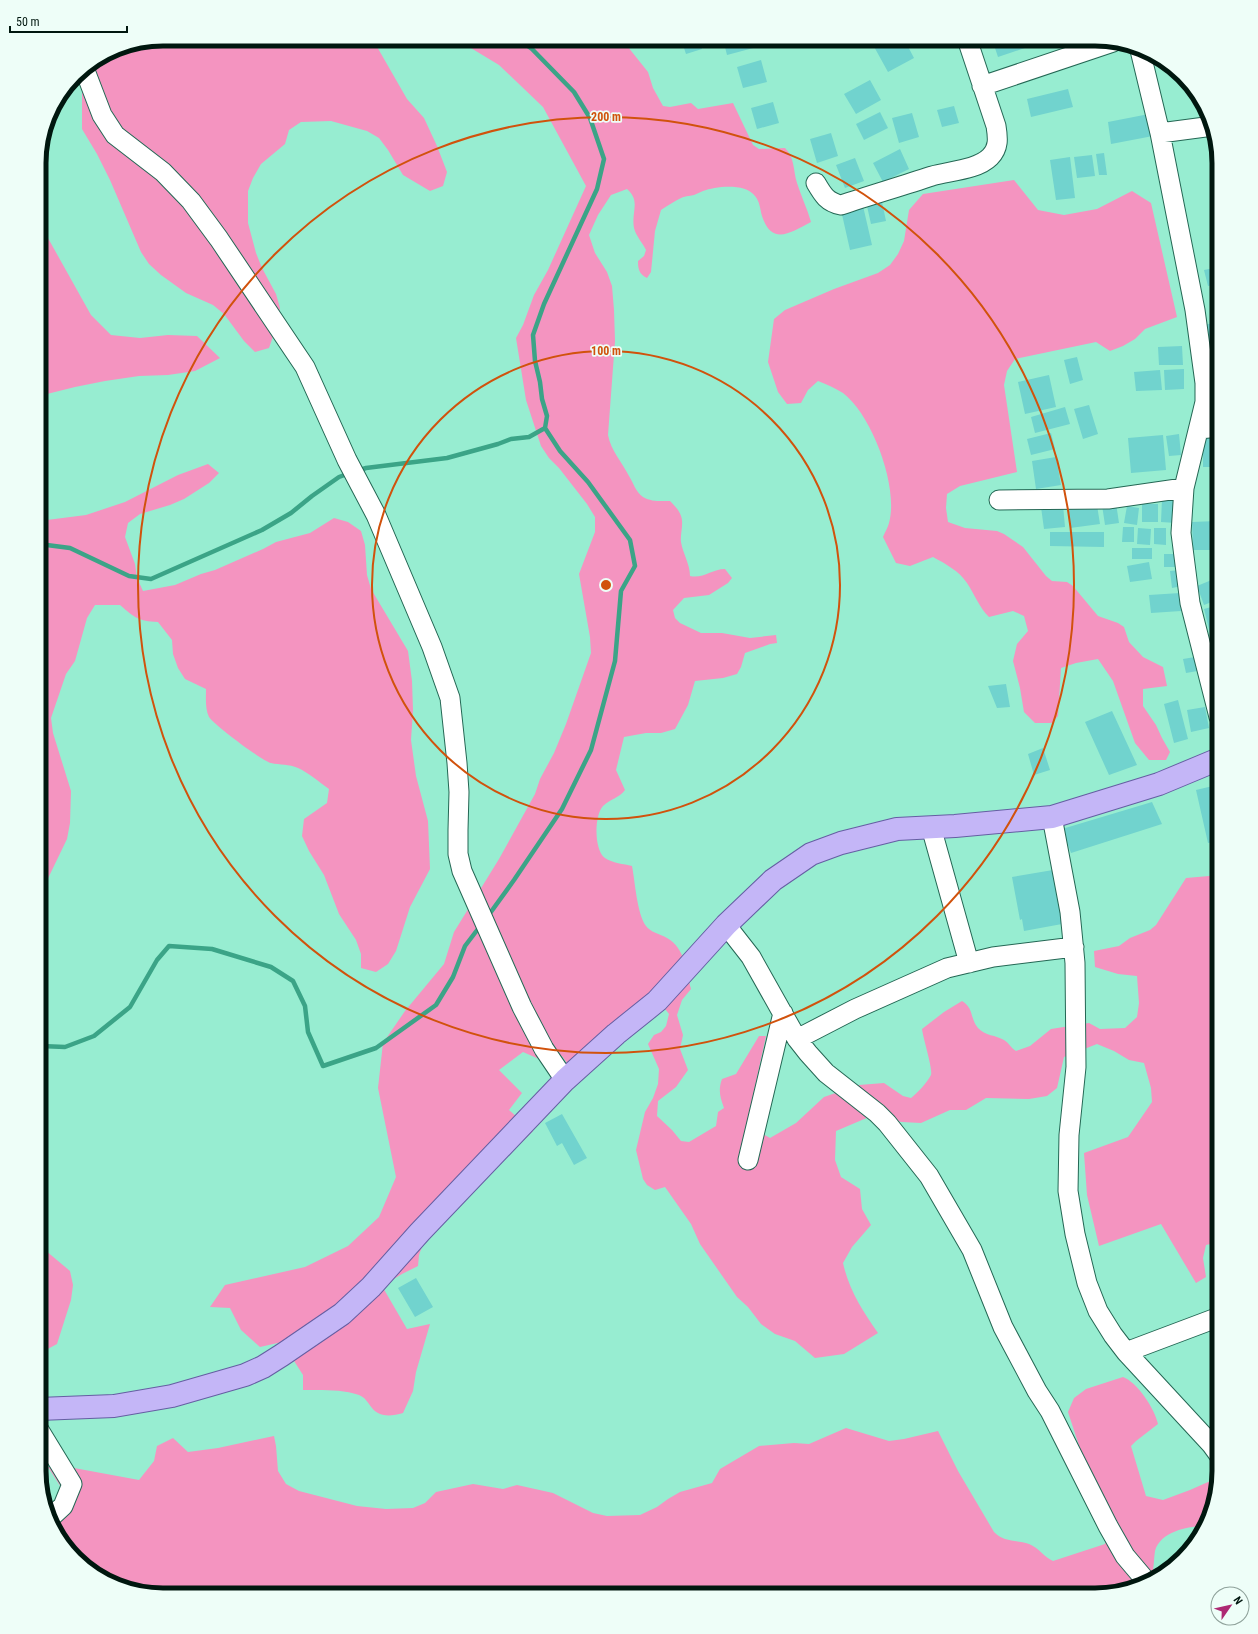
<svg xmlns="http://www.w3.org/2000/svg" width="1258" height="1634" font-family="'Roboto Condensed',sans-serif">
<rect width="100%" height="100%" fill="#97edd1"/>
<path fill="#f494c0" d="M 163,39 L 374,39 L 376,45 L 407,99 L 424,118 L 437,146 L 447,172 L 443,186 L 430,191 L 403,175 L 388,150 L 379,138 L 367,131 L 331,121 L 301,122 L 289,130 L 285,144 L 261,164 L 253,178 L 248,191 L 248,223 L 256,253 L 262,268 L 276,294 L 280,308 L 278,322 L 269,348 L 255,352 L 244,341 L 224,314 L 213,305 L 186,293 L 161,275 L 149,264 L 141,252 L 110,180 L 97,154 L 82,129 L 82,89 L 77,75 L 81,70 L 116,48 Z
M 456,39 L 610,39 C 616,46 620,49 628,47 L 648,72 L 653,88 L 663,106 L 670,107 L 691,103 L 698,109 L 733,103 L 753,145 L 759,149 L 785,148 C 795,158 793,170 797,183 C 801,196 807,208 811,222 C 790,233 772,246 762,216 C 760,209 760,202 755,196 C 746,183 716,186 703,191 C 700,192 697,194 694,195 C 689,196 684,196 679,199 C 673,202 667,206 661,210 L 655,231 L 651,272 L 647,278 C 639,274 638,269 638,261 L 644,256 L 646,250 C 642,242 636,236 634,228 C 631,212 641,201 627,189 L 611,195 L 598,215 L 589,235 L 595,253 L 607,272 L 612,286 L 614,310 L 615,341 L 608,435 C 611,451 622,462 629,476 C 634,484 635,491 643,497 C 652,502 660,501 670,501 C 674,505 679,510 681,516 C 684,524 680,534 681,542 C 683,554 690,564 690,576 C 703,579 712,569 725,569 L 732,578 L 728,583 L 709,595 L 684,598 L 673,610 L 675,618 L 680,623 L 701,633 L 722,633 L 750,638 L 776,635 L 777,643 L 770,644 L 745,653 L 741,667 L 737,674 L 723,678 L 695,681 L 688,705 L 675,729 L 661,733 L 646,733 L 624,737 L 616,770 L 625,790 C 619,798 610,799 603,806 C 594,816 594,850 605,858 C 612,863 624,864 632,866 C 635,881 637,914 646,926 C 650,932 660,934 667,938 C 685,948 686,970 691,989 L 682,1000 L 677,1015 L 683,1035 L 680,1049 L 688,1070 L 676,1087 L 658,1101 L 657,1116 L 672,1130 L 681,1141 L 689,1142 L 716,1126 L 718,1112 L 724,1108 C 720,1097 718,1090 722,1079 L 736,1074 L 759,1036 L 766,1036 L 752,1100 L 751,1115 L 763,1134 L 770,1138 L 796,1123 L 824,1097 L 859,1085 L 884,1083 L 903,1096 L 911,1098 C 917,1093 927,1083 931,1075 C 933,1069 923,1038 922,1029 L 944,1012 L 962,1001 C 974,1008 970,1019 978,1028 C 985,1036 996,1035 1004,1040 C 1009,1043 1011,1048 1016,1051 L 1030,1046 L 1051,1029 L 1089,1023 L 1100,1029 L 1125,1028 L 1137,1017 L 1139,1003 L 1137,976 L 1118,974 L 1095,967 L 1094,951 L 1119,946 L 1130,938 L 1150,930 L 1156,925 L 1186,878 L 1209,876 L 1219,873 L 1219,1242 L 1206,1245 L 1203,1258 L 1206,1277 L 1196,1283 L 1161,1224 L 1099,1246 L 1087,1195 L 1084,1153 L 1128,1137 L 1152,1102 L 1151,1088 L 1144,1063 L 1129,1060 L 1114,1051 L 1097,1044 L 1064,1057 L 1057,1088 L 1047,1096 L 1029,1099 L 986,1098 L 966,1110 L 950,1110 L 921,1123 L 902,1122 L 869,1117 L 836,1131 L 835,1160 L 841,1177 L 860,1189 L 862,1209 L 871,1225 L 852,1247 L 843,1263 C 849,1290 862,1310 878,1333 L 844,1354 L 815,1358 L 795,1341 L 775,1334 L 761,1324 L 748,1307 L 737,1297 L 700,1244 L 691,1224 L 665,1187 L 655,1190 L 647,1185 L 643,1179 L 636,1150 L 645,1112 L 653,1098 L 658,1084 L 659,1069 L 648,1044 L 654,1035 L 661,1032 L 666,1026 L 669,1014 L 662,1005 L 577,1078 L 562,1056 L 539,1059 L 523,1052 L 499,1070 L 522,1093 L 509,1110 L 533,1131 L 469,1194 L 423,1244 L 419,1255 L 418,1266 L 402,1274 L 382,1286 L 407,1329 L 430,1324 L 416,1372 L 413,1391 L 403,1413 C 392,1416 380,1418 372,1408 C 367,1402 366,1398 359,1395 C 341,1389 322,1390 303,1390 L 303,1375 L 282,1342 L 260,1347 L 241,1330 L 230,1308 L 210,1307 L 225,1285 L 305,1267 L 348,1246 L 379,1217 L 396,1177 L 378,1088 L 383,1043 L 405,1011 L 444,964 L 454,932 L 499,859 L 535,794 L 540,779 L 554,753 L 566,724 L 591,653 L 590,637 L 579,574 L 595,532 L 595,517 L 587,504 L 559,468 L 549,458 L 541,446 L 526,400 L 516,338 L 523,325 L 534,295 L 548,270 L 586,186 L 543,107 L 499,65 Z
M 1014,180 L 1038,210 L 1064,215 L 1097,209 L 1132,191 L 1151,203 L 1177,317 L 1145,329 L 1135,339 L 1123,346 L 1110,351 L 1096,342 L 1015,359 L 1007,371 L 1004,385 L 1017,472 L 960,486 L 947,494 L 946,508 L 948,522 L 965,528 L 997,531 L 1004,534 L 1023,547 L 1046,576 L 1052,581 L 1067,582 L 1073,586 L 1098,616 L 1118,623 L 1124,627 L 1129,642 L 1143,657 L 1163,667 L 1167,686 L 1143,689 L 1143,706 L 1156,725 L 1162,738 L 1170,752 L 1166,760 L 1149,760 L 1135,743 L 1113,681 L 1098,659 L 1076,663 L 1061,668 L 1058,716 L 1052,723 L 1035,723 L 1024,712 L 1020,688 L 1013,661 L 1017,644 L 1028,631 L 1024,616 L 1013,611 L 989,617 C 979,607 975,595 967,583 C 959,571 946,564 933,557 L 910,566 L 896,563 L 883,537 C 885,532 888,527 889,523 C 899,487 872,415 843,393 C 835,388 826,384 818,381 L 808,390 L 801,403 L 787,404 L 778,392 L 768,362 L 774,319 L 785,310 L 834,289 L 878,273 L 890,265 L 898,254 L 904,241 L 909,210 L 923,194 Z
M 39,222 L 91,315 L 111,335 L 140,338 L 168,335 L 197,336 L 220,358 L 195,371 L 168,375 L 139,376 L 105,381 L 75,387 L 39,396 Z
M 208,464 L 219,473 L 209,483 L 184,499 L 170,505 L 140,514 L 128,523 L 125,537 L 135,564 L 137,578 L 143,591 L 175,585 L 201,574 L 215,570 L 263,549 L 276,542 L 310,533 L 334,518 L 348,522 L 361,531 L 365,545 L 367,575 L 371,589 L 408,651 L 412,681 L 413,710 L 411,740 L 416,776 L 428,821 L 430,869 L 410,907 L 396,951 L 388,964 L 376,972 L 361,968 L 361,954 L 356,940 L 339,914 L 324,875 L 309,851 L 302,836 L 304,819 L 327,803 L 329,789 C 319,782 309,773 298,768 C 289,764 280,765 271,763 C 262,761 213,724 209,717 C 205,709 206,698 206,689 L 185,679 L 178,668 L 173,654 L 172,640 L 158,622 C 138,621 135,618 120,605 L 95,605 L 87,618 L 75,661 L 66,674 L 51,718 L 53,733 L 71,791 L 70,823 L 67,839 L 39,897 L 39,521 L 86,515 L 125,502 L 178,475 Z
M 39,1245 L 70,1271 L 73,1285 L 71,1300 L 57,1344 L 44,1351 L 39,1350 Z
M 1123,1377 C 1137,1382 1155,1409 1158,1424 L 1136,1441 L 1131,1446 L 1146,1496 L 1163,1500 L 1190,1490 L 1217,1478 L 1205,1526 C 1187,1526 1160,1532 1155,1551 C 1154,1557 1154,1564 1153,1570 L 1111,1593 L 1096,1595 L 162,1595 L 101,1579 L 60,1540 L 47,1512 L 66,1495 L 48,1467 L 74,1468 L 139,1480 L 154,1461 L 157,1446 L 173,1438 L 188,1452 L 218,1448 L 274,1436 L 276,1446 L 278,1471 L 286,1484 L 299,1491 L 357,1506 L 386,1509 L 413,1508 L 425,1503 L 436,1492 L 473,1484 L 503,1489 L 517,1485 L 553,1493 L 593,1513 L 607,1516 L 640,1515 L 657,1507 L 668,1499 L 680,1492 L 712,1483 L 720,1469 L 759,1446 L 794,1443 L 809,1444 L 846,1428 L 889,1441 L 904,1439 L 938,1431 L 958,1471 L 994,1532 C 1003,1542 1017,1540 1029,1544 C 1039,1548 1044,1557 1053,1561 L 1105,1544 L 1107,1514 L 1089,1476 L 1068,1412 L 1074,1398 L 1086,1389 Z"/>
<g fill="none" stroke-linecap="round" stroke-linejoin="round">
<path stroke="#3ba487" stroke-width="4.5" d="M 357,471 L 366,468 L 447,458 L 498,444 L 511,439 L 529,437 L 545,428
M 39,544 L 70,548 L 129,576 L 151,579 L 262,530 L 291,513 L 312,496 L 339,477 L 350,473
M 488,916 L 514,880 L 562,809 L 591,750 L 615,661 L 621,591 L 635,566 L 630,540 L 588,482 L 560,451 L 545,428 L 547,416 L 542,399 L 540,382 L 535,361 L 533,335 L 544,304 L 597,189 L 604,159 L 590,118 L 574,92 L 532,49 L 518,39
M 39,1047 L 41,1046 L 65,1047 L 94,1036 L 130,1007 L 157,960 L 169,946 L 212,949 L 271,967 L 293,981 L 305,1006 L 308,1032 L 323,1066 L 376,1048 L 436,1005 L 453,977 L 465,946 L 481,925"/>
</g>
<path fill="#71d3ce" d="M 681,39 L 699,39 L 702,49 L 686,54 Z
M 723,39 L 755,39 L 757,47 L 727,55 Z
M 880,39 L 904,39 L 914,58 L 888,72 L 872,43 Z
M 992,39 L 1022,39 L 1025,48 L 998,57 Z
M 761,60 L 767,82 L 743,88 L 737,67 Z
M 1165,63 L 1170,68 L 1176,73 L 1169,75 Z
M 870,80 L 881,100 L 856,114 L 844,94 Z
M 1068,89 L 1073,107 L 1031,117 L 1027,99 Z
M 773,102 L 779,123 L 757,129 L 751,108 Z
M 954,106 L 959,123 L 942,127 L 937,110 Z
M 880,112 L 888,128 L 864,140 L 856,124 Z
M 912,113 L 919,137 L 899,143 L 892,118 Z
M 1149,114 L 1153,136 L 1111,144 L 1108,122 Z
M 831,133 L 838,156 L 817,163 L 810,139 Z
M 900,149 L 909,169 L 883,182 L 873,163 Z
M 1104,153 L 1107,175 L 1099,175 L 1096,154 Z
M 1092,155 L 1095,176 L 1077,178 L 1074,157 Z
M 1070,157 L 1075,198 L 1056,200 L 1050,160 Z
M 855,158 L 864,181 L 845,188 L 836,165 Z
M 882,202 L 886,221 L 871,224 L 867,206 Z
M 863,206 L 872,245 L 850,250 L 841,210 Z
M 1219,267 L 1219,284 L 1208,286 L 1204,270 Z
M 1219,292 L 1219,310 L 1213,311 L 1210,293 Z
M 1219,322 L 1219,341 L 1207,343 L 1203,325 Z
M 1182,346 L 1183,365 L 1159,365 L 1158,347 Z
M 1077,357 L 1083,380 L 1070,384 L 1064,360 Z
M 1184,369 L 1184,389 L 1165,390 L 1164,370 Z
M 1160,370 L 1162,390 L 1136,391 L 1134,372 Z
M 1049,375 L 1056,407 L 1025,414 L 1018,382 Z
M 1089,405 L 1098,434 L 1083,439 L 1074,409 Z
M 1065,407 L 1070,424 L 1035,433 L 1031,417 Z
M 1051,433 L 1055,449 L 1031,455 L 1027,439 Z
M 1179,434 L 1181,455 L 1169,456 L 1166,436 Z
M 1163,435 L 1166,470 L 1131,473 L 1128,438 Z
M 1203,437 L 1219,437 L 1219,467 L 1203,467 Z
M 1056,457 L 1061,485 L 1036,489 L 1032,461 Z
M 1219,493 L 1219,512 L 1214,513 L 1211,494 Z
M 1096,499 L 1100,524 L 1070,528 L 1067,503 Z
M 1162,499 L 1177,500 L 1176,523 L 1161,522 Z
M 1116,503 L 1119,523 L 1105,525 L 1102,505 Z
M 1142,504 L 1158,504 L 1158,522 L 1142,522 Z
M 1063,505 L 1065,527 L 1044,529 L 1041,507 Z
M 1127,506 L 1139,508 L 1137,525 L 1124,523 Z
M 1217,521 L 1218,550 L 1193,550 L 1192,522 Z
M 1123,527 L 1134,527 L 1134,542 L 1122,542 Z
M 1138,528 L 1151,529 L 1150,545 L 1137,544 Z
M 1154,528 L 1166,528 L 1166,545 L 1154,544 Z
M 1050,532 L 1104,532 L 1104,547 L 1050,546 Z
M 1132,548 L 1152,548 L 1152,559 L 1132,559 Z
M 1164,554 L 1179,554 L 1179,567 L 1164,567 Z
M 1149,562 L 1152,579 L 1130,582 L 1127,566 Z
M 1180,570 L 1182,586 L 1172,588 L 1170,571 Z
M 1214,579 L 1219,592 L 1219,599 L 1204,605 L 1197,586 Z
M 1180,593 L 1181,611 L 1151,613 L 1149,595 Z
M 1219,605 L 1219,635 L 1211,637 L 1204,609 Z
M 1219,645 L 1219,665 L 1213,647 Z
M 1201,656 L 1203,670 L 1186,673 L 1183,659 Z
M 1006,684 L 1010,707 L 997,708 L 988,686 Z
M 1178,700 L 1188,739 L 1174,743 L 1164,704 Z
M 1205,707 L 1209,728 L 1191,732 L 1187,710 Z
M 1112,711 L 1137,765 L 1109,775 L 1085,722 Z
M 1043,748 L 1050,770 L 1034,775 L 1028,754 Z
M 1217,785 L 1219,793 L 1219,841 L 1208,843 L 1196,790 Z
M 1152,802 L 1162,824 L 1071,853 L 1062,829 Z
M 1053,870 L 1062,924 L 1024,931 L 1022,919 L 1020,920 L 1012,877 Z
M 562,1114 L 587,1158 L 574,1165 L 562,1143 L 557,1146 L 545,1123 Z
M 416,1278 L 433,1307 L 415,1317 L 398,1288 Z"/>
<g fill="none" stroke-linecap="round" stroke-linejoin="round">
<defs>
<path id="minor" d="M 1140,50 L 1160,133 L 1195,310 L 1205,383 L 1205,402 L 1184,488 L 1181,533 L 1190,603 L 1219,717
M 84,68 L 102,115 L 115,135 L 163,172 L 191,201 L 219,239 L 305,367 L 347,460 L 376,515 L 432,647 L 450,698 L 457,763 L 459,792 L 458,830 L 458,854 L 462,871 L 522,1007 L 544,1049 L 565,1080
M 982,86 L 1113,42
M 1160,133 L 1213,126
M 816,183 C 823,195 827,202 841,205 C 871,195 902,186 932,176 C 949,171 977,170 990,157 C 999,148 998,138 996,126 L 967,39
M 1199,429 L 1219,427
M 999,500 L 1108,499 L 1184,488
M 1052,817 L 1070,912 L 1075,963 L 1076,1067 L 1069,1135 L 1068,1191 L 1075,1234 L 1087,1283 L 1098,1311 L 1113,1335 L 1126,1352 L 1211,1444 L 1219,1455
M 931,827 L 969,963
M 726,925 L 751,957 L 797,1039 L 808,1053 L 826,1073 L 877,1113 L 887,1123 L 929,1176 L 972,1250 L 1003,1327 L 1037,1391 L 1050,1411 L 1108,1526 L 1125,1556 L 1147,1582
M 797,1039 L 855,1009 L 947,968 L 993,957 L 1074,947
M 748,1160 L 783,1013
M 1126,1352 L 1219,1317
M 39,1430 L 72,1484 L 63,1506 L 50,1518"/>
<path id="major" d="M 39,1409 L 114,1406 L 172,1396 L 245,1375 L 263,1367 L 282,1355 L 342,1314 L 371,1287 L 420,1232 L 565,1080 L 616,1034 L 657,1001 L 726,925 L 773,880 L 811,854 L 841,843 L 897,829 L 955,826 L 1052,817 L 1159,784 L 1219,759"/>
</defs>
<use href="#minor" stroke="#246754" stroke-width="21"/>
<use href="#major" stroke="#655ea2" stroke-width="24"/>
<use href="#minor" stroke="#fff" stroke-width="19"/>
<use href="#major" stroke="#c4b6f7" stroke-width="22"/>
</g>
<g fill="none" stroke="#d1520c" stroke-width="2">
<circle cx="606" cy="585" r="234"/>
<circle cx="606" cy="585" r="468"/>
</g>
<path d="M0 0H1258V1634H0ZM163 46H1095A117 117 0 0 1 1212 163V1471A117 117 0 0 1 1095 1588H163A117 117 0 0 1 46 1471V163A117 117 0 0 1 163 46Z" fill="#eefef8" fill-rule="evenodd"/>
<path fill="none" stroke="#00170f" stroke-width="5" d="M163 46H1095A117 117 0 0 1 1212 163V1471A117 117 0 0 1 1095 1588H163A117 117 0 0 1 46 1471V163A117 117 0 0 1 163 46Z"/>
<circle cx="606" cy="585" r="6" fill="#d1520c" stroke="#eefef8" stroke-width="2"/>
<g font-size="12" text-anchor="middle" font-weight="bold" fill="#d1520c" stroke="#eefef8" stroke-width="3.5" stroke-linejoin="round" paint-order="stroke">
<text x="606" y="121">200 m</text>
<text x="606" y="355">100 m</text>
</g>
<g transform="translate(1230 1606) rotate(56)"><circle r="19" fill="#eefef8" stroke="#8fa29b"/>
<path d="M0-3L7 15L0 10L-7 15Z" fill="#ad2973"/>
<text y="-6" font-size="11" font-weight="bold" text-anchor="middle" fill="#00170f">N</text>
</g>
<path d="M10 26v6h117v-6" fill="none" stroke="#00170f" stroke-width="2"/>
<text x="16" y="26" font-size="12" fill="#00170f" stroke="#eefef8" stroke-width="3" paint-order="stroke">50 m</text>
</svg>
